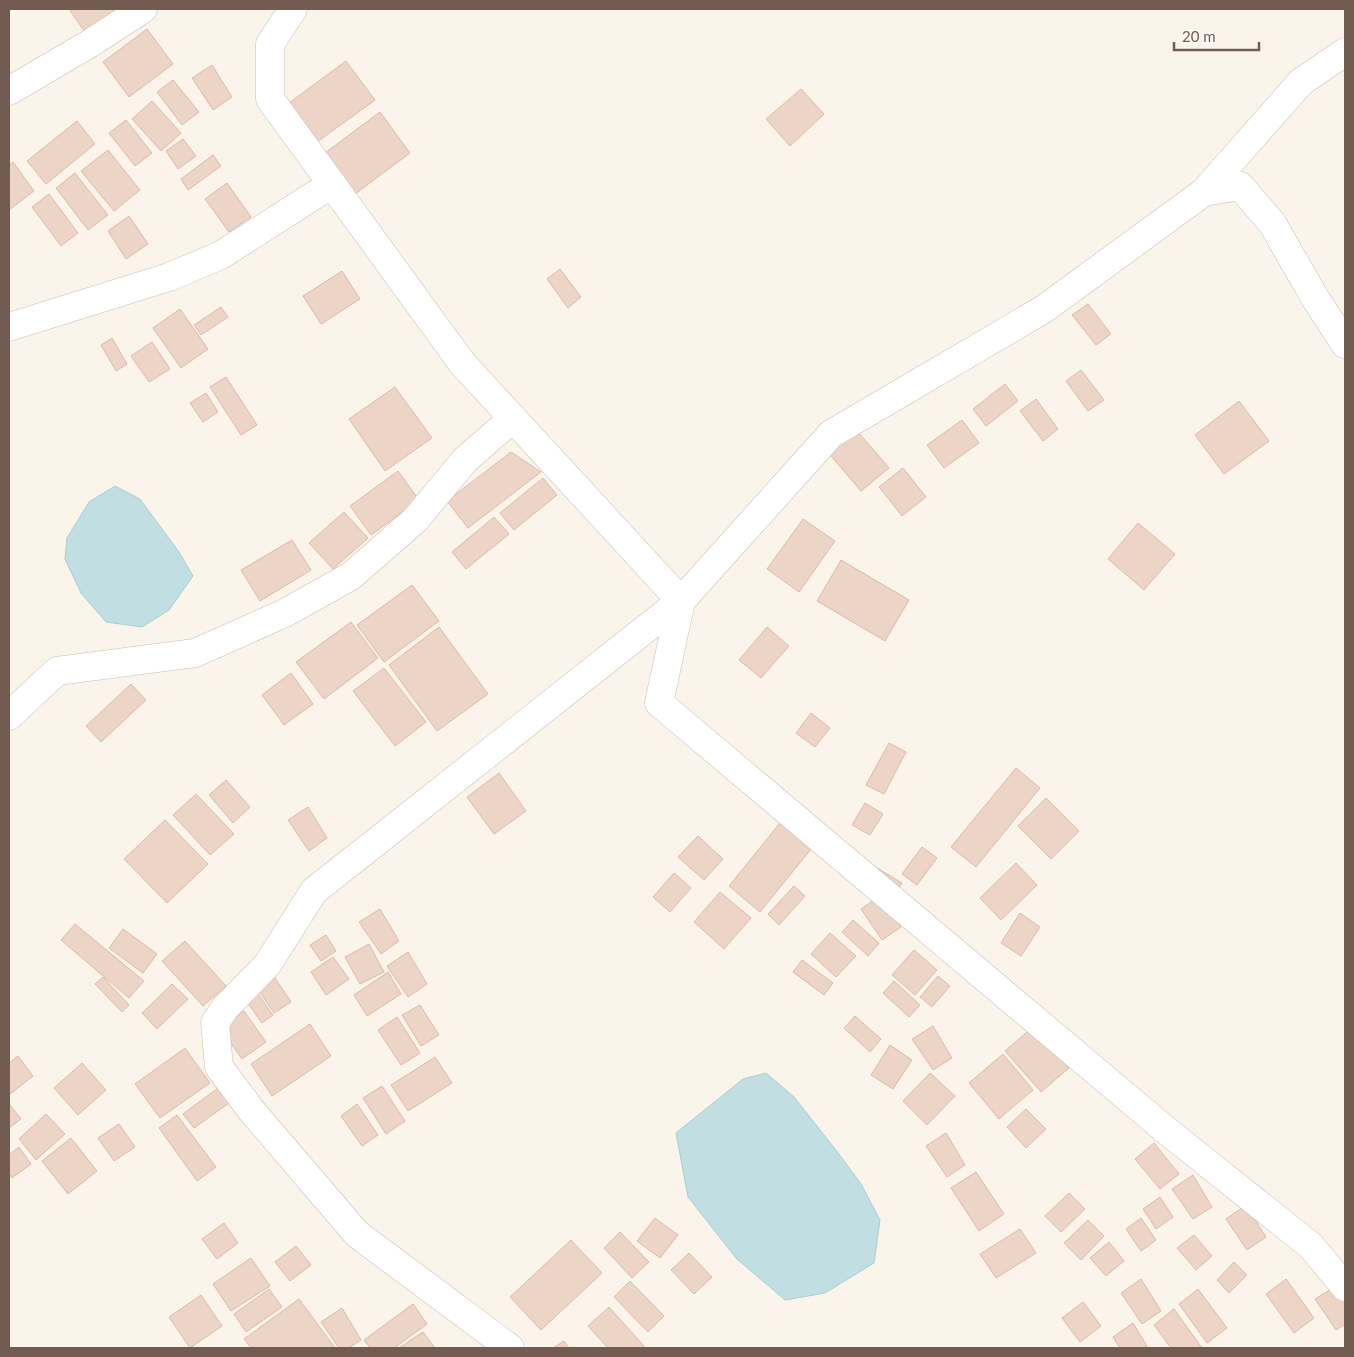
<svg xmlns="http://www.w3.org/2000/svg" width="1354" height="1357" font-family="Lato,sans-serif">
<rect width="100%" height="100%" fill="#faf4eb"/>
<path fill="#c1dee2" stroke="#a9ced2" d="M 115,486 L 140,499 L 179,552 L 193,576 L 169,610 L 142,627 L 106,622 L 81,593 L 65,559 L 67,538 L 89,502 Z
M 766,1073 L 794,1097 L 839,1154 L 861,1184 L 880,1220 L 874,1263 L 825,1293 L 785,1300 L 737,1259 L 688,1197 L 676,1133 L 743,1079 Z"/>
<path fill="#ecd4c6" stroke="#ddbaa8" d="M 69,9 L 117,9 L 121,15 L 89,38 Z
M 147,29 L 173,64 L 129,97 L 103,62 Z
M 346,61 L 375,100 L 317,142 L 289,103 Z
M 212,65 L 232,97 L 213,110 L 192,78 Z
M 173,80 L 199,112 L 182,125 L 157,92 Z
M 801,89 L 824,114 L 790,146 L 766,119 Z
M 152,101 L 181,133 L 161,151 L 132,119 Z
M 380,112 L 410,153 L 355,194 L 325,153 Z
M 126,120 L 152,153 L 135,166 L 109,133 Z
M 77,121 L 95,144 L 46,184 L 27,161 Z
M 183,139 L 196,156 L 178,169 L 166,151 Z
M 108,150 L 140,190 L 114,211 L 81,171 Z
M 213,155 L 221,166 L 188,190 L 181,179 Z
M 13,162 L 34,191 L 9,210 L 9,165 Z
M 75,173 L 108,215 L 88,230 L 56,188 Z
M 227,183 L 251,217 L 229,232 L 205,199 Z
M 49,194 L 78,233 L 61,246 L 32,207 Z
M 129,216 L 148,244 L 126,259 L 108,231 Z
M 560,269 L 581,297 L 568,308 L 547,279 Z
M 342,271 L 360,299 L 321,324 L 303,296 Z
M 1088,304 L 1111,334 L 1096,345 L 1072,315 Z
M 221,307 L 228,317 L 201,335 L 194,325 Z
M 180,309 L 208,349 L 181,368 L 153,328 Z
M 112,338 L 127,364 L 116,371 L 101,345 Z
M 152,342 L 170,369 L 149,382 L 131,356 Z
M 1081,370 L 1104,400 L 1088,411 L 1066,381 Z
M 226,377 L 257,425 L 241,435 L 210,387 Z
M 1005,384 L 1018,401 L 986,426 L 973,409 Z
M 395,387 L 432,438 L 385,471 L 349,419 Z
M 206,393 L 218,412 L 203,422 L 190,403 Z
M 1036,399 L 1058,429 L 1043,441 L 1020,411 Z
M 1239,401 L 1269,441 L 1224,474 L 1195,435 Z
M 962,420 L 979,443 L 944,468 L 927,445 Z
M 853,426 L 889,468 L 861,491 L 825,449 Z
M 511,452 L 541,472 L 468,528 L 447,501 Z
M 903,468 L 926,497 L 902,516 L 879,487 Z
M 398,471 L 419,500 L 371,535 L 350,506 Z
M 543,478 L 557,495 L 514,530 L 500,513 Z
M 344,512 L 368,538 L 333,569 L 309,543 Z
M 494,517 L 509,534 L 466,569 L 452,552 Z
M 803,519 L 835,541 L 799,592 L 767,569 Z
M 1138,523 L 1175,554 L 1144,590 L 1108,559 Z
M 292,540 L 311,570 L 260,601 L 241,570 Z
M 841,560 L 909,600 L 885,641 L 817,601 Z
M 412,585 L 439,621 L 384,662 L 357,625 Z
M 351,622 L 378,658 L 324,699 L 296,662 Z
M 439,627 L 488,694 L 437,731 L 389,665 Z
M 767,627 L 789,646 L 761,678 L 739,660 Z
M 384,668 L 426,722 L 395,746 L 353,691 Z
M 291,673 L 313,704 L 284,725 L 262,695 Z
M 131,684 L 146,700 L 101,742 L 86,726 Z
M 811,713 L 830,728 L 815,747 L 796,733 Z
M 889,743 L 906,752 L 884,794 L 866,785 Z
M 1016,768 L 1040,788 L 976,867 L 951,847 Z
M 499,773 L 526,811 L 494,834 L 467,797 Z
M 226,780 L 250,807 L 233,823 L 209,795 Z
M 196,794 L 234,834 L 210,855 L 173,815 Z
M 1046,798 L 1079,831 L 1051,859 L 1018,826 Z
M 865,803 L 883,814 L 870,835 L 852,825 Z
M 308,807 L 327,838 L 309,851 L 288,820 Z
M 784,818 L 816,843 L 760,912 L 729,886 Z
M 165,820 L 208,864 L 167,903 L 124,859 Z
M 698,836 L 723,859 L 704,880 L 678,857 Z
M 922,847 L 937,858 L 917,885 L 902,874 Z
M 1016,863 L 1037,885 L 1001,920 L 980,898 Z
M 877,868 L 902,883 L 895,894 L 870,878 Z
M 674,873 L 691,888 L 670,912 L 653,897 Z
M 794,886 L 805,896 L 779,925 L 768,914 Z
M 720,892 L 751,918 L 724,949 L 694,922 Z
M 881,895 L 901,927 L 882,940 L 861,909 Z
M 380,909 L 399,941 L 381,954 L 359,922 Z
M 1020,913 L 1040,927 L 1021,956 L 1001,943 Z
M 853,920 L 879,943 L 868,956 L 842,932 Z
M 75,924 L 144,981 L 129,998 L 61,940 Z
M 123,929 L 157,954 L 143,973 L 109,948 Z
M 830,933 L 856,956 L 836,977 L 811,954 Z
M 326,935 L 336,951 L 321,961 L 310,945 Z
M 185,941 L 226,986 L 203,1006 L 162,961 Z
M 369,944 L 384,972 L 360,984 L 345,957 Z
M 914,950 L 937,970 L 915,995 L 892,975 Z
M 408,952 L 427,984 L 408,997 L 387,966 Z
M 333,957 L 349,979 L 326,995 L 311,972 Z
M 802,960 L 833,983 L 824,995 L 793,972 Z
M 388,972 L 401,994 L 367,1016 L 354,995 Z
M 273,975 L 291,1002 L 274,1013 L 256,987 Z
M 938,976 L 950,986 L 932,1007 L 920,997 Z
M 103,977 L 129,1005 L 122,1012 L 95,984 Z
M 894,981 L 920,1005 L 909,1017 L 883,993 Z
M 172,984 L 188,999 L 157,1029 L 142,1013 Z
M 253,987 L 273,1015 L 262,1023 L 242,995 Z
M 420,1005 L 439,1035 L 421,1046 L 402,1015 Z
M 244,1011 L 266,1042 L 242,1059 L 220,1028 Z
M 855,1016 L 881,1039 L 870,1052 L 844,1028 Z
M 397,1017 L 420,1053 L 401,1065 L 378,1030 Z
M 310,1024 L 331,1056 L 272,1096 L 251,1064 Z
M 933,1026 L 952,1058 L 933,1070 L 912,1039 Z
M 1033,1027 L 1069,1068 L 1041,1092 L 1005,1051 Z
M 890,1045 L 912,1060 L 893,1089 L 871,1075 Z
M 185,1048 L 210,1083 L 160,1118 L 135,1084 Z
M 1003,1054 L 1033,1090 L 999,1119 L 969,1083 Z
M 18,1056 L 33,1076 L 9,1095 L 9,1063 Z
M 435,1057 L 452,1083 L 408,1111 L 391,1085 Z
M 82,1063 L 106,1090 L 78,1115 L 54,1088 Z
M 930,1073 L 955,1096 L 927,1125 L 903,1101 Z
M 382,1086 L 405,1121 L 386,1134 L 363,1098 Z
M 218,1088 L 229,1103 L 194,1128 L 183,1114 Z
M 9,1104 L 21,1119 L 9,1128 Z
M 357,1104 L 378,1135 L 362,1146 L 341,1116 Z
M 1026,1109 L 1046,1129 L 1026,1148 L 1007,1127 Z
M 46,1114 L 65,1134 L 36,1160 L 19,1139 Z
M 177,1115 L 216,1167 L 197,1181 L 159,1128 Z
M 119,1124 L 135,1147 L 114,1161 L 98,1138 Z
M 946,1133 L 965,1165 L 947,1177 L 926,1146 Z
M 71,1138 L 97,1171 L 68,1194 L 42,1161 Z
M 1154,1143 L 1179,1174 L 1160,1189 L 1135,1159 Z
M 19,1147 L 31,1164 L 12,1178 L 9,1174 L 9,1155 Z
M 976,1172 L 1004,1214 L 979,1231 L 951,1188 Z
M 1193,1175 L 1212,1207 L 1193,1219 L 1172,1189 Z
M 1069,1193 L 1085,1209 L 1061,1232 L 1045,1216 Z
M 1160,1197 L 1173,1217 L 1156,1229 L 1143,1209 Z
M 1246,1205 L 1266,1237 L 1247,1250 L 1226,1219 Z
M 655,1218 L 678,1235 L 660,1258 L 637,1241 Z
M 1141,1218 L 1156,1240 L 1141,1251 L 1126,1229 Z
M 1088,1220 L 1104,1236 L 1081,1260 L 1064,1243 Z
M 224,1223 L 238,1243 L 217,1259 L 202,1239 Z
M 1020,1229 L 1036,1253 L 996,1278 L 980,1254 Z
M 620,1232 L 649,1262 L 632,1278 L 604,1248 Z
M 1194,1235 L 1212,1256 L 1196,1270 L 1177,1248 Z
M 571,1240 L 602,1273 L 541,1330 L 510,1297 Z
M 1109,1242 L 1124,1261 L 1106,1276 L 1090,1258 Z
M 296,1246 L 311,1265 L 290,1281 L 275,1262 Z
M 689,1253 L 712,1277 L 694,1294 L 671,1270 Z
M 251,1258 L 270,1286 L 231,1311 L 213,1284 Z
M 1234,1262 L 1247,1275 L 1229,1293 L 1217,1280 Z
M 1141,1279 L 1161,1311 L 1142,1324 L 1121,1293 Z
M 1286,1279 L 1314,1318 L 1294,1333 L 1266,1294 Z
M 630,1281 L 664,1316 L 648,1332 L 614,1297 Z
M 1336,1286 L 1345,1302 L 1345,1324 L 1336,1330 L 1315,1299 Z
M 269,1289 L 282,1307 L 246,1332 L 234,1314 Z
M 1198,1289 L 1227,1328 L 1207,1343 L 1179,1304 Z
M 201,1295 L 222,1326 L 190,1348 L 169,1317 Z
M 299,1299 L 335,1348 L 251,1348 L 244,1339 Z
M 1083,1302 L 1101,1326 L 1080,1342 L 1062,1318 Z
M 413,1304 L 427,1324 L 394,1348 L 370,1348 L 364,1340 Z
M 609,1307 L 644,1346 L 642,1348 L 608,1348 L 588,1326 Z
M 342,1308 L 361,1340 L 349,1348 L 339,1348 L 321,1322 Z
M 1174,1309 L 1202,1348 L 1171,1348 L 1154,1325 Z
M 1133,1323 L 1148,1348 L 1120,1348 L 1113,1337 Z
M 423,1332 L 435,1348 L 399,1348 Z
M 564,1341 L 569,1348 L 553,1348 Z"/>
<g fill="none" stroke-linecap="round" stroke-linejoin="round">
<defs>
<path id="street" d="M 293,9 L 270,44 L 270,99 L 462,363 L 681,601 L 314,891 L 267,965 L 225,1008 L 215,1023 L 219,1067 L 251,1110 L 357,1234 L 510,1348
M 1345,52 L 1301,82 L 1204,192 L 1044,309 L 831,434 L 681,601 L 659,703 L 1167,1131 L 1311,1246 L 1345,1287
M 9,91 L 89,44 L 143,9
M 1204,192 L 1240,186 L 1272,223 L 1315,298 L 1345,344
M 9,327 L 169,277 L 221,255 L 332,184
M 9,716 L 57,671 L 195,653 L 285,613 L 351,576 L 415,520 L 465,460 L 513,418"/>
</defs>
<use href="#street" stroke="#cbbcb2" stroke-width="29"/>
<use href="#street" stroke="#fff" stroke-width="28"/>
</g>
<rect width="1354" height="1357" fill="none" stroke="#725b51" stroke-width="20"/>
<path d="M1174 42v8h85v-8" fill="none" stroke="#725b51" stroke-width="2.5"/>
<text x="1182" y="42" font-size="15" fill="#725b51" stroke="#fdf8f1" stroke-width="4" paint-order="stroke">20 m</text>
</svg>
